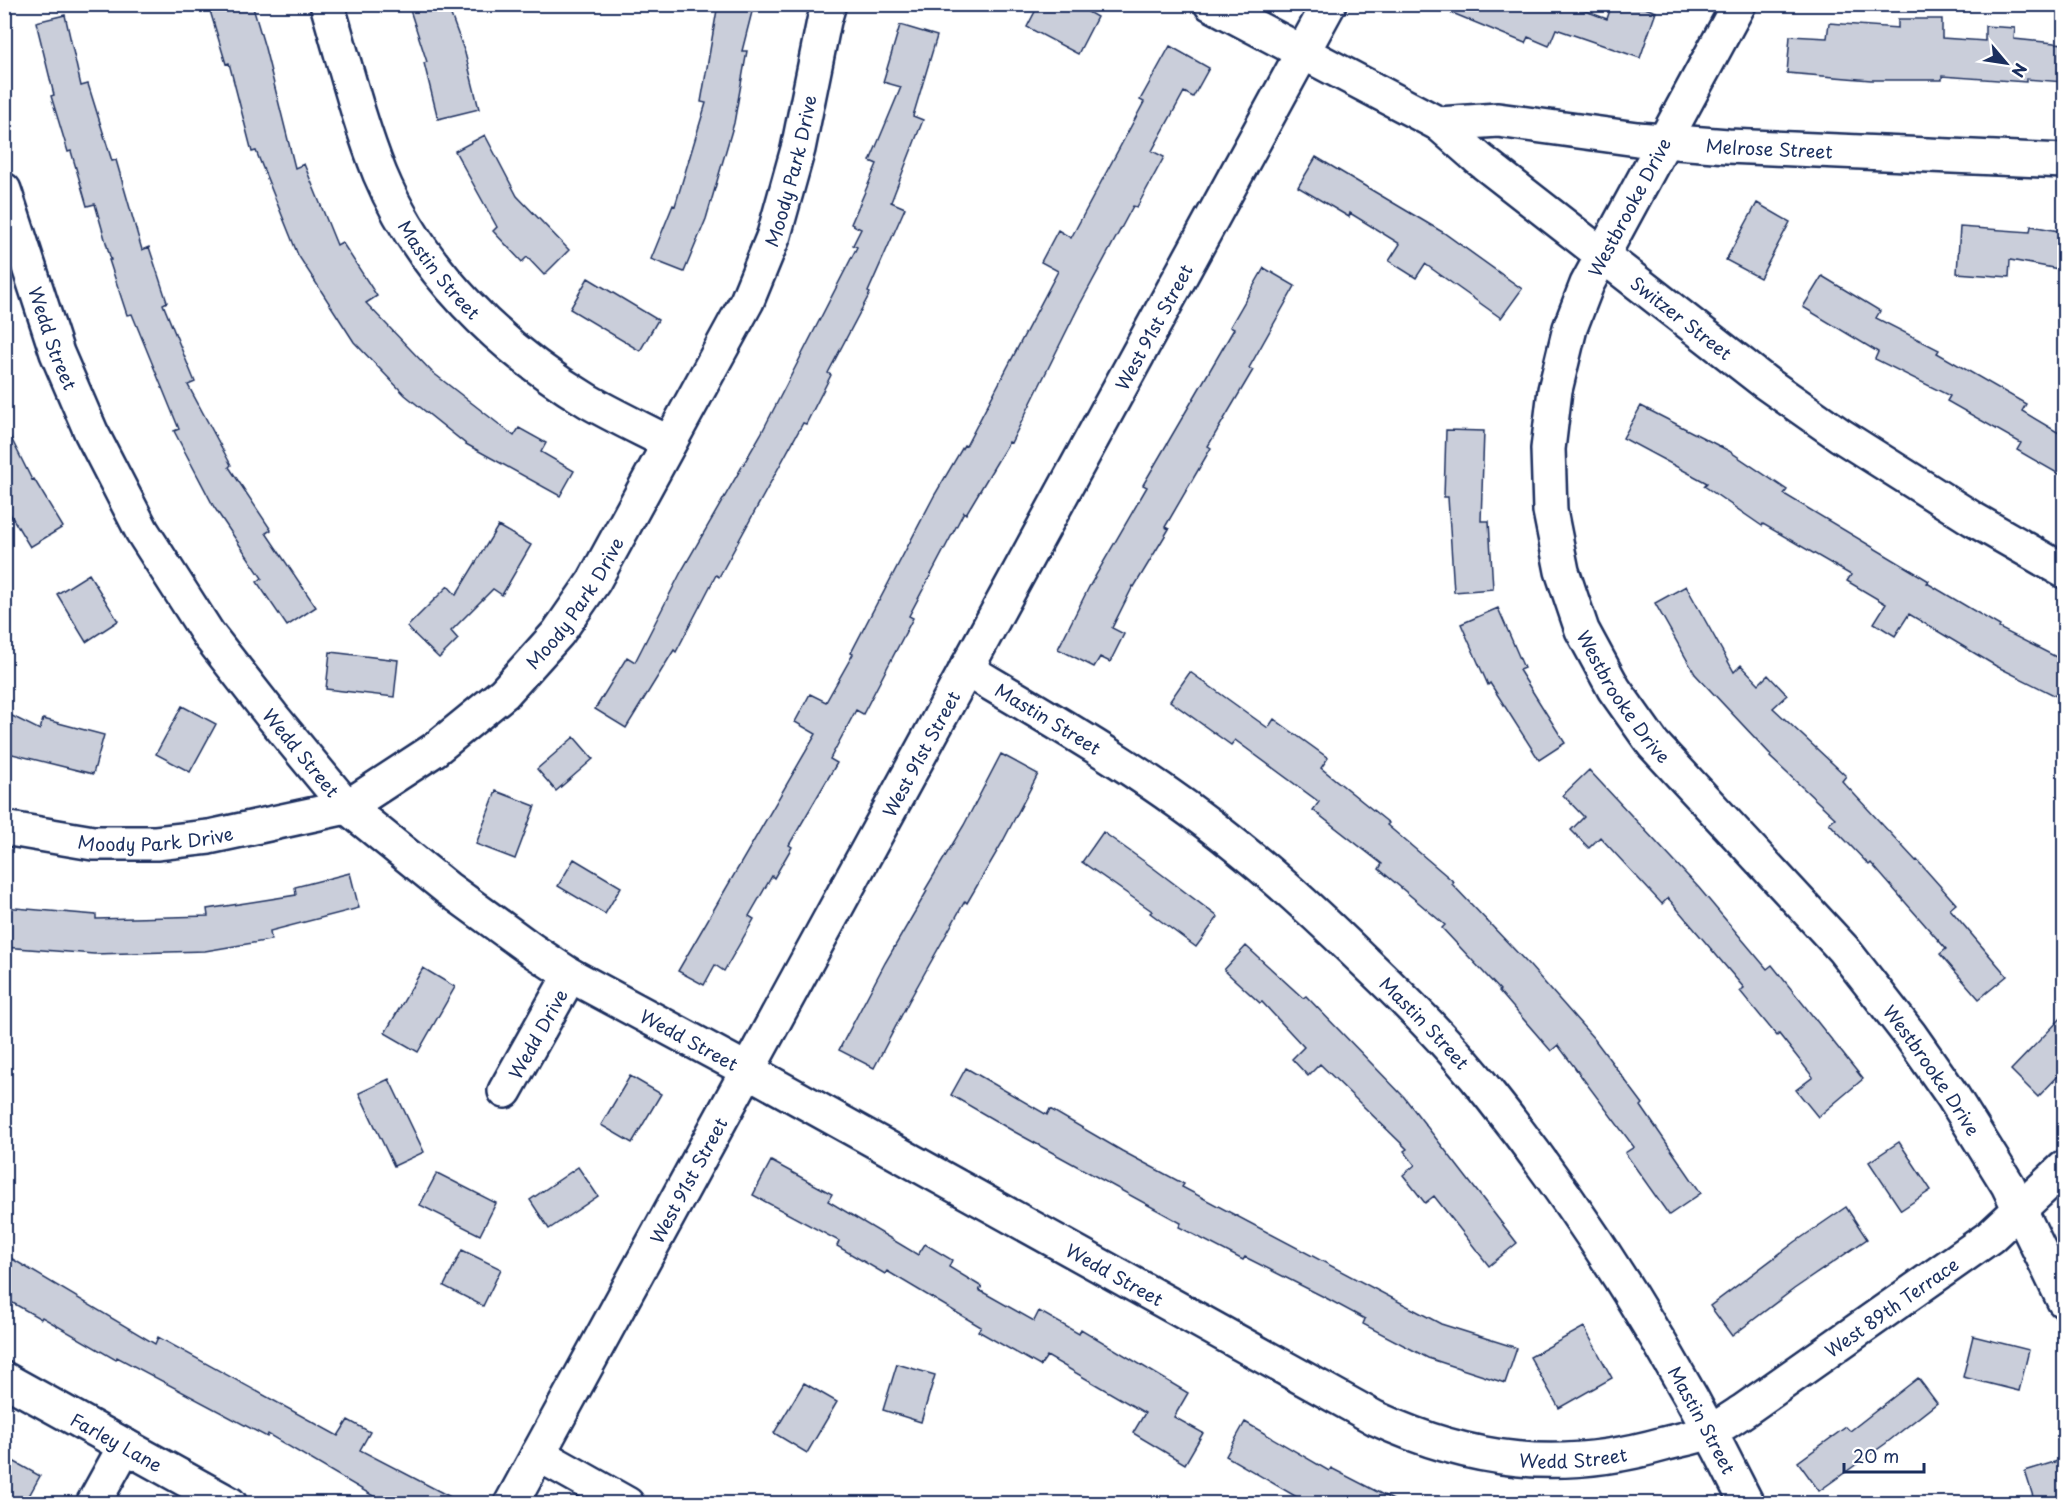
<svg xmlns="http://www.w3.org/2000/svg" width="2069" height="1508" font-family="'Playpen Sans',sans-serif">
<rect width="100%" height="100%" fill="#fff"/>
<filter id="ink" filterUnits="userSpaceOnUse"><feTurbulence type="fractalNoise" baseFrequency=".0167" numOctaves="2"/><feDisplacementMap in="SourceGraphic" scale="12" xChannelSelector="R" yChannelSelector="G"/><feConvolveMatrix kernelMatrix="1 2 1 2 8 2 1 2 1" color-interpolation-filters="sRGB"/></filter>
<g filter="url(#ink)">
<path fill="#caceda" stroke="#1b2f5e" stroke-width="1.5" d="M 208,4 L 252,4 L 265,48 L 295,168 L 304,164 L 337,245 L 342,242 L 377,296 L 366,303 L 432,372 L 514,436 L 519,428 L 546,443 L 541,452 L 574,471 L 560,496 L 466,444 L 405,395 L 354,342 L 298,255 L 256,151 L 252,152 L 229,63 L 226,64 Z
M 408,4 L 447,4 L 465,53 L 479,109 L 438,119 L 424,63 L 427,62 Z
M 718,4 L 754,4 L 742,51 L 747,51 L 734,123 L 706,219 L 684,272 L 651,259 L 673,205 L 675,206 L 706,103 L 701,102 Z
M 1039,4 L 1074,4 L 1097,17 L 1078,54 L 1027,27 Z
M 1567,4 L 1607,19 L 1612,4 L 1634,4 L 1656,12 L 1640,58 L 1556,29 L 1549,46 L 1528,37 L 1525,43 L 1433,5 Z
M 65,15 L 81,86 L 88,84 L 112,161 L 116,160 L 142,250 L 149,247 L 167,302 L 163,304 L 195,382 L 188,385 L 231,465 L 229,467 L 271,530 L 266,533 L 316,607 L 287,626 L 257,582 L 262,578 L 214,507 L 174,431 L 179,429 L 132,314 L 127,315 L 109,260 L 111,260 L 95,204 L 87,206 L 71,151 L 68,152 L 51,96 L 54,95 L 36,22 Z
M 1898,19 L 1942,19 L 1942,38 L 1985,41 L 1985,26 L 2015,28 L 2014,39 L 2064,44 L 2064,82 L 2026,79 L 2026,82 L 1942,76 L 1942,80 L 1871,80 L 1787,73 L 1790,36 L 1827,38 L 1829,23 L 1898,28 Z
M 900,25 L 937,36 L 913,116 L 923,120 L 891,202 L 905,208 L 868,292 L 870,293 L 828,373 L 831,375 L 806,424 L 803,423 L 719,577 L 716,575 L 676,652 L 674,650 L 626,728 L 595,709 L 627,657 L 635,662 L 681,572 L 761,434 L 857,247 L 853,245 L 861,229 L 851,224 L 877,164 L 870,161 L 901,87 L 883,82 Z
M 1170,46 L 1209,68 L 1193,97 L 1184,92 L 1152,151 L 1164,157 L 1137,207 L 1133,206 L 1078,308 L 1011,443 L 1009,442 L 966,514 L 964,512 L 909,616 L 913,618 L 863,714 L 856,710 L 830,759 L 837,763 L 789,845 L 792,847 L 774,878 L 772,876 L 749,916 L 754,919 L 724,971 L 715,965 L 704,985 L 678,971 L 816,734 L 795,722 L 810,694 L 826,702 L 853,654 L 851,653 L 878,601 L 879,601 L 934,496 L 964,445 L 966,446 L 1058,271 L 1041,262 L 1058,230 L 1071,238 L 1144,102 L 1140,100 Z
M 485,135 L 517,196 L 569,250 L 544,275 L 527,257 L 522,262 L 493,231 L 497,227 L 455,151 Z
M 1316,157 L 1444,233 L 1522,289 L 1501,318 L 1425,264 L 1416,278 L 1389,261 L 1400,244 L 1350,213 L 1349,217 L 1298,187 Z
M 1757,203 L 1790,222 L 1760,278 L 1726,260 Z
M 2031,226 L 2064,232 L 2064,270 L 2010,260 L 2009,277 L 1957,273 L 1960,227 L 2030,232 Z
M 1264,268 L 1295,286 L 1249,368 L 1253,370 L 1208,446 L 1211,448 L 1165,527 L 1169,529 L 1134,587 L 1133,586 L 1112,628 L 1124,634 L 1110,662 L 1100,657 L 1094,667 L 1058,649 L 1089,587 L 1147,487 L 1143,485 L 1234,329 L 1230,327 Z
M 1822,276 L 1880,311 L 1876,318 L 1939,350 L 1937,353 L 2026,404 L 2022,411 L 2064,436 L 2064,477 L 2017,450 L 2021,443 L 1947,401 L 1950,396 L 1875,359 L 1878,352 L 1803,307 Z
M 588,278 L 658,320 L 640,351 L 570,309 Z
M 1641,406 L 1729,451 L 1787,490 L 1784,494 L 1929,581 L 1927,583 L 2000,626 L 1999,628 L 2064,661 L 2064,700 L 1996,666 L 1909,614 L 1895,636 L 1874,623 L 1886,604 L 1847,581 L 1851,575 L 1763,524 L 1762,526 L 1704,486 L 1707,483 L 1623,438 Z
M 4,424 L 32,480 L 34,479 L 63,527 L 30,547 L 4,504 Z
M 1446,430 L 1484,431 L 1481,521 L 1489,521 L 1493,589 L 1454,592 L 1448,497 L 1444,497 Z
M 498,526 L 531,545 L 502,595 L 493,589 L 451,631 L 458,639 L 439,658 L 407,627 L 448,586 L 456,595 Z
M 89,574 L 118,621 L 86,642 L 57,594 Z
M 1686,586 L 1734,672 L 1741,665 L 1759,684 L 1768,675 L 1787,695 L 1773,708 L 1846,776 L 1842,781 L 1916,861 L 1917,860 L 1956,904 L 1950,909 L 2007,976 L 1979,999 L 1940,954 L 1946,949 L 1871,863 L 1869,865 L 1829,823 L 1835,818 L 1770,757 L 1771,755 L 1695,674 L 1655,603 Z
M 1498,608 L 1524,668 L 1519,670 L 1565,743 L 1539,760 L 1490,683 L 1488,685 L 1461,624 Z
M 330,652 L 398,660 L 394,697 L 326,689 Z
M 1190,672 L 1268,728 L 1274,719 L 1328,758 L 1321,768 L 1389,823 L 1387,825 L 1454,882 L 1452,884 L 1530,966 L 1595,1040 L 1643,1104 L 1641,1106 L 1701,1193 L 1669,1215 L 1625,1153 L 1634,1147 L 1558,1045 L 1551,1051 L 1499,991 L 1500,990 L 1442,928 L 1445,925 L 1379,869 L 1382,864 L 1313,810 L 1319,802 L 1235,740 L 1231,745 L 1170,701 Z
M 182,706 L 216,724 L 190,772 L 156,754 Z
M 4,712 L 40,730 L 43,719 L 104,735 L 93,774 L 4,752 Z
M 574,737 L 593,759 L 556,791 L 537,769 Z
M 1001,754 L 1038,774 L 1002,843 L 967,903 L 965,901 L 909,1001 L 874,1068 L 839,1050 L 885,963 L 927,891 L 925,890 L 964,825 Z
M 1589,770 L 1699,888 L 1767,969 L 1772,965 L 1863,1079 L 1818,1117 L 1796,1090 L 1813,1077 L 1779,1034 L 1777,1036 L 1740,991 L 1744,988 L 1668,898 L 1662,904 L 1600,837 L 1589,848 L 1571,830 L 1584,817 L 1563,795 Z
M 496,791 L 535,806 L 515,859 L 476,844 Z
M 1103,832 L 1152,867 L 1218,917 L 1196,947 L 1150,913 L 1152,911 L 1082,862 Z
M 574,859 L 621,887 L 605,914 L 558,886 Z
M 350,873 L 359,908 L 270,931 L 271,940 L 205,951 L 94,954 L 4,947 L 4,907 L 96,915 L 96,919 L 208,916 L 207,909 L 296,895 L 295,887 Z
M 1246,946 L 1303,998 L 1306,996 L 1404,1097 L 1517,1243 L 1489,1266 L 1434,1196 L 1425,1203 L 1403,1175 L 1415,1165 L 1404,1151 L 1407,1149 L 1320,1064 L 1308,1076 L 1292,1059 L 1304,1047 L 1262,1002 L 1260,1003 L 1224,970 Z
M 423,968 L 455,987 L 418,1052 L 385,1033 Z
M 2064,1015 L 2064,1070 L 2038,1097 L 2011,1070 Z
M 966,1068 L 1047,1115 L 1050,1109 L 1122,1151 L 1184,1184 L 1182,1187 L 1441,1324 L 1517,1348 L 1505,1383 L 1428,1358 L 1363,1324 L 1365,1319 L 1326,1298 L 1245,1257 L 1243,1260 L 1179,1227 L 1181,1223 L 1013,1131 L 951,1095 Z
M 630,1076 L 661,1094 L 632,1143 L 601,1125 Z
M 389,1079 L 424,1152 L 394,1166 L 359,1093 Z
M 1899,1142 L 1931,1190 L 1901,1210 L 1869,1162 Z
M 771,1161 L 832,1194 L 828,1201 L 918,1255 L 925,1244 L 952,1260 L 949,1267 L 982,1287 L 979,1290 L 1034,1321 L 1039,1311 L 1079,1334 L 1081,1329 L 1188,1393 L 1174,1417 L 1203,1433 L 1185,1464 L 1133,1433 L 1145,1413 L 1047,1356 L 1040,1366 L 978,1331 L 981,1327 L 887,1271 L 885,1274 L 837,1246 L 839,1241 L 753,1195 Z
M 578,1167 L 598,1196 L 549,1229 L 530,1200 Z
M 437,1173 L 496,1203 L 480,1235 L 420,1205 Z
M 1846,1207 L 1867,1239 L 1794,1289 L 1732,1336 L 1710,1306 L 1795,1242 Z
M 462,1250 L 501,1269 L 483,1306 L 444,1286 Z
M 4,1254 L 155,1344 L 158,1337 L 338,1436 L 348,1420 L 370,1432 L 360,1450 L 462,1503 L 385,1503 L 268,1434 L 267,1437 L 117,1357 L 116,1360 L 42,1317 L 41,1319 L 4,1298 Z
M 1584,1327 L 1612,1378 L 1559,1408 L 1530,1357 Z
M 1973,1336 L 2029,1350 L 2019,1391 L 1963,1377 Z
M 897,1364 L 935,1375 L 921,1422 L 883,1410 Z
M 1918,1378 L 1937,1403 L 1885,1444 L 1819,1491 L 1798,1462 L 1846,1427 L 1850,1431 Z
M 804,1383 L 837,1402 L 807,1453 L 774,1433 Z
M 1245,1422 L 1329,1471 L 1331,1468 L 1399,1503 L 1307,1503 L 1226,1456 Z
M 4,1456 L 40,1476 L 25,1503 L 13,1503 L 4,1499 Z
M 2061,1460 L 2064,1472 L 2064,1503 L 2035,1503 L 2025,1471 Z"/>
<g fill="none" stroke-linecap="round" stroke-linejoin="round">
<defs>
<g id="minor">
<path id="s1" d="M 327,4 C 344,61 358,119 380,174 C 420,270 500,348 588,401 C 614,416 642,429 669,443"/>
<path id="s2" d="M 1211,4 L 1439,124 L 1479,159 L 1766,383 L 1840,435 L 1973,519 L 2064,571"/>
<path id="s3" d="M 1739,4 L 1587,284 L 1570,328 L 1555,390 L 1548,449 L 1550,511 L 1562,571 L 1582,630 L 1614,689 L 1653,744 L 1843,949 L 1910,1035 L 1952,1095 L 2008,1185 L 2064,1301"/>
<path id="s4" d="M 1439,124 L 1498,120 L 1637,139 L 1728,146 L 2064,161"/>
<path id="s5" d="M 4,190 L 57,353 L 91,432 L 142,531 L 208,634 L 272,716 L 347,807 L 447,888 L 532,950 L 570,975 L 747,1070 L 1375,1418 C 1472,1463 1561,1473 1664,1444 C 1678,1440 1694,1438 1708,1432 C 1720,1427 1732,1418 1743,1411 L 1990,1237 L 2064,1168"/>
<path id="s6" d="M 966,669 C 1059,724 1152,777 1235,845 C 1279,880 1321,919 1361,958 C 1406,1001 1451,1045 1489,1094 C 1588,1218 1677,1362 1747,1504"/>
<path id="s7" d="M 4,828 L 93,843 L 156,843 L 209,837 L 347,807 L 434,750 L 504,693 L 558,633 L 594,581 L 747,301 L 774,235 L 798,149 L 824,21 L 829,4"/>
<path id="s8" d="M 505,1091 L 570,975"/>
<path id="s9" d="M 4,1379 L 230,1504"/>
<path d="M 538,1454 L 627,1504"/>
<path d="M 93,1504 L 125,1446"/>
<path id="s10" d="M 511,1504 L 1329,4"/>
</g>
</defs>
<use href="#minor" stroke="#1b2f5e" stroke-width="38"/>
<path stroke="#1b2f5e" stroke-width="4" stroke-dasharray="6 4.5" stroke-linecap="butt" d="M 552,1504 L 556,1496"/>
<use href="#minor" stroke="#fff" stroke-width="33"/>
</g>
</g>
<g text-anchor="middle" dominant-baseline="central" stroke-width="5" stroke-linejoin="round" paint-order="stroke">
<g font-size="18" fill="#1b2f5e" stroke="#fff">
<text stroke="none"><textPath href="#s4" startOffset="332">Melrose Street</textPath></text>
<text stroke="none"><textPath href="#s7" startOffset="1143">Moody Park Drive</textPath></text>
<text transform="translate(1629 207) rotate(-62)">Westbrooke Drive</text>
<text stroke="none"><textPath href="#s1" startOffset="291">Mastin Street</textPath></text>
<text stroke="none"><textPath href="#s2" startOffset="568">Switzer Street</textPath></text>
<text stroke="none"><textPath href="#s10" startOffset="1341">West 91st Street</textPath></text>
<text stroke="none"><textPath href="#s5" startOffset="156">Wedd Street</textPath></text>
<text stroke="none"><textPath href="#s7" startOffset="657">Moody Park Drive</textPath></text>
<text stroke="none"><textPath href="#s3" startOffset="753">Westbrooke Drive</textPath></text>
<text stroke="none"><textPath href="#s6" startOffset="96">Mastin Street</textPath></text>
<text stroke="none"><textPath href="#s5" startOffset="642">Wedd Street</textPath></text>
<text stroke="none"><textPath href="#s10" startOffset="855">West 91st Street</textPath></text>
<text stroke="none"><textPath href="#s7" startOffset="153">Moody Park Drive</textPath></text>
<text stroke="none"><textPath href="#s6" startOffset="582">Mastin Street</textPath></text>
<text stroke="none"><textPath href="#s8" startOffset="66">Wedd Drive</textPath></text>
<text stroke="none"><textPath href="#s5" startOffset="1128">Wedd Street</textPath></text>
<text stroke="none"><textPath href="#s3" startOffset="1239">Westbrooke Drive</textPath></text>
<text stroke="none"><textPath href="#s10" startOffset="369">West 91st Street</textPath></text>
<text stroke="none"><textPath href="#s5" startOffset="1614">Wedd Street</textPath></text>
<text stroke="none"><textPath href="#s5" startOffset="2476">West 89th Terrace</textPath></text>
<text stroke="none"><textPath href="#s6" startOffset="1068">Mastin Street</textPath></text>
<text stroke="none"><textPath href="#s9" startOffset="129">Farley Lane</textPath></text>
<text stroke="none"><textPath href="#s5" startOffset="2116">Wedd Street</textPath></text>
</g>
</g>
<rect width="2069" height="1508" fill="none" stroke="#fff" stroke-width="24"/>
<rect x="12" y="12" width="2045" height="1484" fill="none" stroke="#1b2f5e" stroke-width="2" filter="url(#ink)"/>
<g transform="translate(2006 63) rotate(119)" stroke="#ffffff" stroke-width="4.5" paint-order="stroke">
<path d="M0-4.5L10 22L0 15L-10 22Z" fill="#1b2f5e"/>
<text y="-9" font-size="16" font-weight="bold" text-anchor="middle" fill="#1b2f5e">N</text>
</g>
<path d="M1844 1463v9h80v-9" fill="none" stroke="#1b2f5e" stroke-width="3"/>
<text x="1853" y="1463" font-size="18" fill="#1b2f5e" stroke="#ffffff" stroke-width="4.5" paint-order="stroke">20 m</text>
</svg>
